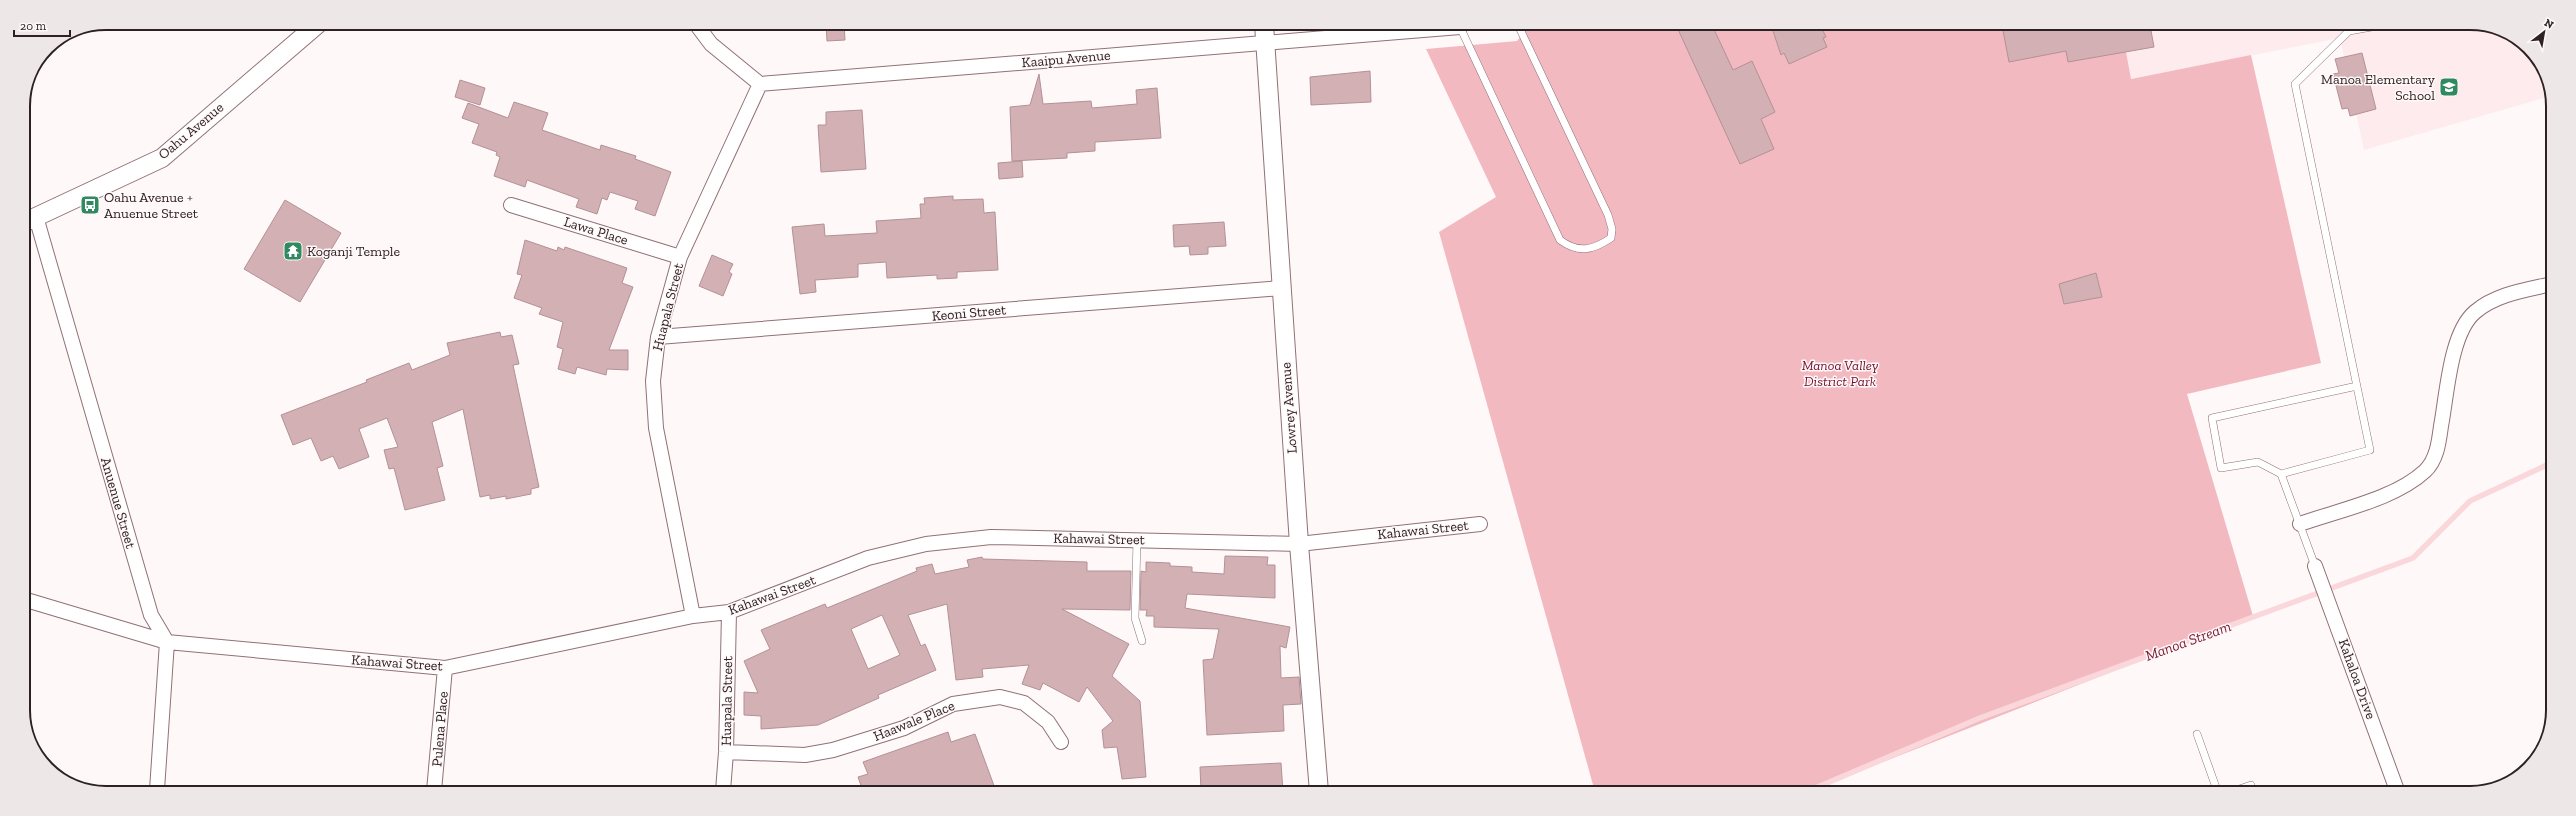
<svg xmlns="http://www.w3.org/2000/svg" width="2576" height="816" font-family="'Zilla Slab',serif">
<rect width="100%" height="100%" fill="#fff8f8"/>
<path fill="#feebed" d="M 2121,25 L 2492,26 L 2536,55 L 2551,96 L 2364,150 L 2340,38 L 2130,79 Z"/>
<path fill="#f3b9c1" d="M 1530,25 L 2121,25 L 2131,79 L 2251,55 L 2321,363 L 2187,394 L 2253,616 L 1807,792 L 1595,792 L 1439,232 L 1496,197 L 1426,49 L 1517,41 Z"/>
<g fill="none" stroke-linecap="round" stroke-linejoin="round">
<path stroke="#fad7db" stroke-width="5.5" d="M 1806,792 L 1980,718 L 2413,558 L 2470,501 L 2551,463"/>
</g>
<path fill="#d2b0b4" stroke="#b39196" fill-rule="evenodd" d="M 826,24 L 844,24 L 845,40 L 827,41 Z
M 1676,25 L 1712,25 L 1733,70 L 1752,61 L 1775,112 L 1761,119 L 1774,149 L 1740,164 Z
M 1771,25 L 1820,25 L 1826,37 L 1823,38 L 1827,47 L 1789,64 L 1784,53 L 1781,55 Z
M 2002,25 L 2150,25 L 2154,47 L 2068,62 L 2066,51 L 2009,62 Z
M 2362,53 L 2376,109 L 2350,116 L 2348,108 L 2342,109 L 2333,74 L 2339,73 L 2335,59 Z
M 1370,71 L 1371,102 L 1311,105 L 1310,77 Z
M 1039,74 L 1043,104 L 1091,101 L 1092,108 L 1137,104 L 1136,90 L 1157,88 L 1161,138 L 1095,142 L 1095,151 L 1067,153 L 1067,158 L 1012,161 L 1010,107 L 1030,105 Z
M 460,80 L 485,88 L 480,105 L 455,97 Z
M 514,102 L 548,113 L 542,130 L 600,150 L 601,145 L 636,156 L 635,159 L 671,172 L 655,216 L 635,209 L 638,201 L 610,192 L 607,200 L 602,198 L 597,214 L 576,207 L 579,199 L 527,180 L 525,187 L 494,176 L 500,157 L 496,155 L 497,152 L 472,143 L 479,124 L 462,118 L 468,103 L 508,118 Z
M 862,110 L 866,169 L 821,172 L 818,125 L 826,125 L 826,112 Z
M 1022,161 L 1023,177 L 999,179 L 998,163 Z
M 953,196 L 953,200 L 983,199 L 984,213 L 995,212 L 998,270 L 957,272 L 957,278 L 937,279 L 937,275 L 887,278 L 886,262 L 858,264 L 858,277 L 815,280 L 816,292 L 800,294 L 792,227 L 824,224 L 825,236 L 877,233 L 876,221 L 921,218 L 920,204 L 925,204 L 924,198 Z
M 285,200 L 341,233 L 300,302 L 244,269 Z
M 1224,222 L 1226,246 L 1208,247 L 1208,254 L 1190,255 L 1189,246 L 1174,247 L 1173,225 Z
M 525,240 L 557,251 L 558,247 L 564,250 L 565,247 L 627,268 L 622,283 L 633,287 L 609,350 L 628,350 L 628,370 L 607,369 L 606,375 L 577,367 L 575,374 L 558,369 L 563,349 L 557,347 L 563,322 L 539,314 L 542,308 L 514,298 L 522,275 L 517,274 Z
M 712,255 L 733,264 L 729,272 L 732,274 L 723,296 L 699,286 Z
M 2096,273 L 2102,297 L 2064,304 L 2059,284 Z
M 500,332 L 501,337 L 512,335 L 519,364 L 513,365 L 539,487 L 531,489 L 531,494 L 506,499 L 506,496 L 490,499 L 490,495 L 480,497 L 463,409 L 432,422 L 443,466 L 437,468 L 445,500 L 405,510 L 394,468 L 389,469 L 384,450 L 398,447 L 387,418 L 359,429 L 369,457 L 339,469 L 333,456 L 321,461 L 311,438 L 293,445 L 281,415 L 367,382 L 366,380 L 409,363 L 412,370 L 450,355 L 447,343 Z
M 1225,556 L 1268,557 L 1267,565 L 1275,565 L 1275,598 L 1187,594 L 1185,608 L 1290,627 L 1286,648 L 1280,646 L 1281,678 L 1299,677 L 1301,704 L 1283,705 L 1284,731 L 1207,735 L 1203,660 L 1213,659 L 1219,629 L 1154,627 L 1154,616 L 1146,616 L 1147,610 L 1140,610 L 1141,571 L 1146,572 L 1146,562 L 1170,563 L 1170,566 L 1192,567 L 1192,572 L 1224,574 Z
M 982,557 L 983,559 L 1087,562 L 1087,571 L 1131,571 L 1130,610 L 1062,609 L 1129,644 L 1112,676 L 1140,701 L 1146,777 L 1122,779 L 1117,747 L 1104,748 L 1102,730 L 1113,721 L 1087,687 L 1079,702 L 1043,683 L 1040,690 L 1022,684 L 1029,665 L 982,669 L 983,677 L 956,680 L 947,604 L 908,615 L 921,646 L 925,644 L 936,670 L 878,695 L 879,698 L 818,725 L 761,729 L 761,716 L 744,715 L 744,692 L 758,693 L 744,661 L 770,649 L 761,630 L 825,604 L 827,608 L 917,571 L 916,568 L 932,564 L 935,574 L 969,567 L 967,560 ZM 882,615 L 900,655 L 868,669 L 851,629 Z
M 948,732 L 951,742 L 975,734 L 996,791 L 863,791 L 858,777 L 868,774 L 863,762 Z
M 1281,763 L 1283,792 L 1201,791 L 1200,767 Z"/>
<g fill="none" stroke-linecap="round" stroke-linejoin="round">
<defs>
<path id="service" d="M 1494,25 L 1460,27 L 1560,240 C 1579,254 1593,250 1611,238 L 1612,229 L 1608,215 L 1518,25
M 2281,474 L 2258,462 L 2221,468 L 2212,418 L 2357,386
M 1137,540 L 1135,618 L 1142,641
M 2315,566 L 2281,474 L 2370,450 L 2295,84 L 2349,31 L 2377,26
M 2197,734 L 2218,793
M 2228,793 L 2251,785"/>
<path id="minor" d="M 696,24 L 711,44 L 760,84 L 1460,27
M 511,205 L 680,257
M 36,217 L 151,615 L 167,642 L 157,790
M 658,337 L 1281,288
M 2300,524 C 2339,510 2395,499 2425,471 C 2437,460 2439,441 2441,426 C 2447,395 2450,333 2475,312 C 2496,294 2526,290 2552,284
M 2315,566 L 2398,793
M 23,599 L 167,642 L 445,668 L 693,616 L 729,612 L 868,558 L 926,544 L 991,537 L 1299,544 L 1480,524
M 693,616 L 656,428 L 653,381 L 658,337 L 680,257 L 760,84
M 726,752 L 805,755 L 833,750 L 904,728 L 953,704 L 1000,697 L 1024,703 L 1048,722 L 1061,742
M 434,791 L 445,668
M 723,791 L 726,752 L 729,612"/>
<path id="tertiary" d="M 1264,24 L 1299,544 L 1319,792
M 23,223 L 162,158 L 319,23"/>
</defs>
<use href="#service" stroke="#917175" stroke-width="8"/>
<use href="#minor" stroke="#917175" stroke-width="16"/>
<use href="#tertiary" stroke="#917175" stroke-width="20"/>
<use href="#service" stroke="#fff" stroke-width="7"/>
<use href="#minor" stroke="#fff" stroke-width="14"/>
<use href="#tertiary" stroke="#fff" stroke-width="18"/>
</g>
<defs>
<symbol id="school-square" viewBox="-11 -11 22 22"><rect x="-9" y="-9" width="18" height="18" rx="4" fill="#308a60" stroke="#fff8f8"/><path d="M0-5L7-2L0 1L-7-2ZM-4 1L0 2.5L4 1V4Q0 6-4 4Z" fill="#fff"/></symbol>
<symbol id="bus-square" viewBox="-11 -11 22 22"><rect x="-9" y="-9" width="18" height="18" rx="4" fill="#308a60" stroke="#fff8f8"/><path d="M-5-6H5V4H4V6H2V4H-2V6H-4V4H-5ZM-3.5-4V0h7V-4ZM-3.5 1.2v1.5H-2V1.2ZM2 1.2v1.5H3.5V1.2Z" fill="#fff"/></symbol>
<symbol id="temple-square" viewBox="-11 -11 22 22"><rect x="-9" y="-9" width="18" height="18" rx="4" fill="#308a60" stroke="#fff8f8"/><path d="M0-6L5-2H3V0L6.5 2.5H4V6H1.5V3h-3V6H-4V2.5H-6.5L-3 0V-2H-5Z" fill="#fff"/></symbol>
</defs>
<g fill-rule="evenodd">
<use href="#school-square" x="2438" y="76" width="22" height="22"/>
<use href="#bus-square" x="79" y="194" width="22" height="22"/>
<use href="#temple-square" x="282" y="240" width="22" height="22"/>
</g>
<g text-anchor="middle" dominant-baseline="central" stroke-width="3" stroke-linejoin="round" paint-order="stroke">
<g font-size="14" fill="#2e2123" stroke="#fff8f8">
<text transform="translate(1066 59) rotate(-5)">Kaaipu Avenue</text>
<text transform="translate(191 131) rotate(-40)">Oahu Avenue</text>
<text transform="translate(596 231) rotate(17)">Lawa Place</text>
<text transform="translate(668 307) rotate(-76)">Huapala Street</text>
<text transform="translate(969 313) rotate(-5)">Keoni Street</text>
<text transform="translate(1289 408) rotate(-94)">Lowrey Avenue</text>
<text transform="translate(118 503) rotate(74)">Anuenue Street</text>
<text transform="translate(1423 530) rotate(-6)">Kahawai Street</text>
<text transform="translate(1099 539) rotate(1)">Kahawai Street</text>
<text transform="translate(772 595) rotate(-20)">Kahawai Street</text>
<text transform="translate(397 663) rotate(4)">Kahawai Street</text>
<text transform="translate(2357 679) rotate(70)">Kahaloa Drive</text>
<text transform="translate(727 701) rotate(-89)">Huapala Street</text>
<text transform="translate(914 721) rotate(-22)">Haawale Place</text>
<text transform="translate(440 729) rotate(-85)">Pulena Place</text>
</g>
<g font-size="14" fill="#2e2123" stroke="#fff8f8" text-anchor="start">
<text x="2435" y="79" text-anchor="end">Manoa Elementary<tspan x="2435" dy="16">School</tspan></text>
<text x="104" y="197">Oahu Avenue +<tspan x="104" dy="16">Anuenue Street</tspan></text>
<text x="307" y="251">Koganji Temple</text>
</g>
<g font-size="14" font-style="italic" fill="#710f2e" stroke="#fff8f8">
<text x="1840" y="365">Manoa Valley<tspan x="1840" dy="16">District Park</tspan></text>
</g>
<g font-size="15" font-style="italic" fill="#781833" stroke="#fff8f8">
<text transform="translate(2188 641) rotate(-20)">Manoa Stream</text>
</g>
</g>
<path d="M0 0H2576V816H0ZM106 30H2470A76 76 0 0 1 2546 106V710A76 76 0 0 1 2470 786H106A76 76 0 0 1 30 710V106A76 76 0 0 1 106 30Z" fill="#eee7e7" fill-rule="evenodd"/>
<path fill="none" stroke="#2e2123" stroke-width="2" d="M106 30H2470A76 76 0 0 1 2546 106V710A76 76 0 0 1 2470 786H106A76 76 0 0 1 30 710V106A76 76 0 0 1 106 30Z"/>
<g transform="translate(2544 32) rotate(31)" stroke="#fff8f8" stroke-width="3" paint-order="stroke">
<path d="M0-3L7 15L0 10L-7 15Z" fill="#2e2123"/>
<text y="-6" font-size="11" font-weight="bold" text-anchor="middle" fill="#2e2123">N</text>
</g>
<path d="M14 30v6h56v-6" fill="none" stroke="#2e2123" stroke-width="2"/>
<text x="20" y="30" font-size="12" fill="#2e2123" stroke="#fff8f8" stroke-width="3" paint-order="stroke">20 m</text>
</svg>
